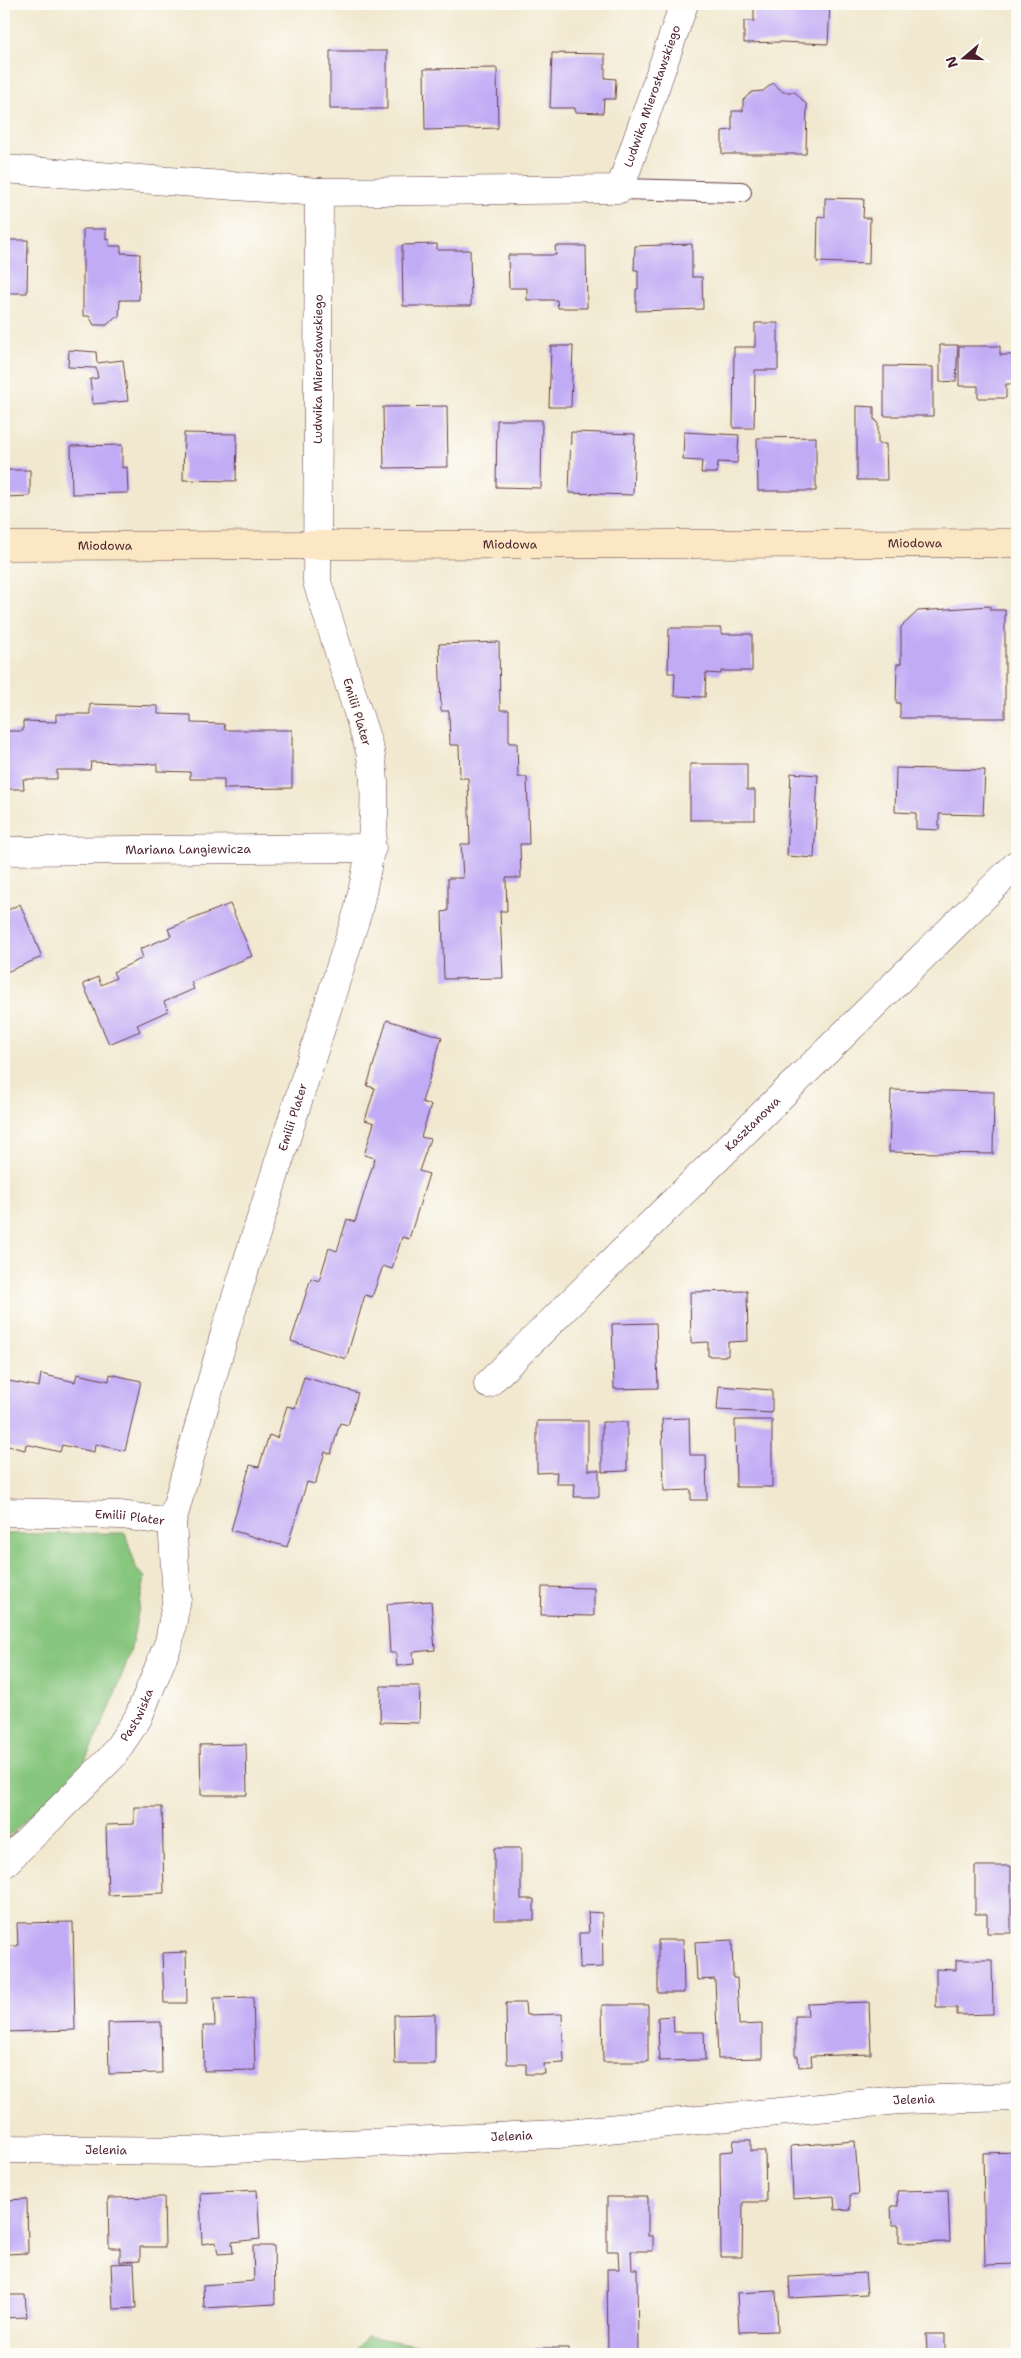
<svg xmlns="http://www.w3.org/2000/svg" width="1021" height="2358" font-family="'Shantell Sans',sans-serif">
<rect width="100%" height="100%" fill="#fdfcf7"/>
<filter id="ink" filterUnits="userSpaceOnUse"><feTurbulence type="fractalNoise" baseFrequency=".02" numOctaves="2"/><feDisplacementMap in="SourceGraphic" scale="10" xChannelSelector="R" yChannelSelector="G"/><feConvolveMatrix kernelMatrix="1 2 1 2 8 2 1 2 1" color-interpolation-filters="sRGB"/></filter>
<filter id="wash" filterUnits="userSpaceOnUse"><feTurbulence type="fractalNoise" baseFrequency=".0096" numOctaves="4" result="noise"/><feDisplacementMap in="SourceGraphic" scale="20" xChannelSelector="R" yChannelSelector="G"/><feGaussianBlur stdDeviation="1.12" result="paint"/><feColorMatrix in="noise" values="0 0 0 0 0 0 0 0 0 0 0 0 0 0 0 0 0 1.4 0 .05"/><feComposite in="paint" operator="in"/></filter>
<g filter="url(#wash)">
<rect width="100%" height="100%" fill="#f1e8cf"/>
<path fill="#87c67e" stroke="#687254" d="M 125,1533 L 137,1570 L 145,1577 L 130,1653 L 109,1710 L 83,1765 L 4,1841 L 4,1534 Z
M 367,2336 L 462,2354 L 353,2354 Z"/>
<g id="blocks">
<path fill="#c1abf5" d="M 754,4 L 830,4 L 828,44 L 781,42 L 744,43 L 744,21 L 754,21 Z
M 330,51 L 387,51 L 387,109 L 330,109 Z
M 552,53 L 605,54 L 605,78 L 616,79 L 615,99 L 604,99 L 603,113 L 575,112 L 575,108 L 550,108 Z
M 497,68 L 498,128 L 425,130 L 424,69 Z
M 773,83 L 783,92 L 795,92 L 807,105 L 806,154 L 722,154 L 722,131 L 732,130 L 732,111 L 743,111 L 743,100 L 752,92 L 763,91 Z
M 825,198 L 864,199 L 863,218 L 870,218 L 869,264 L 817,262 L 818,216 L 825,217 Z
M 83,229 L 106,229 L 106,240 L 109,239 L 109,246 L 121,246 L 121,253 L 140,254 L 139,300 L 120,300 L 119,317 L 115,317 L 107,325 L 94,325 L 89,316 L 83,316 Z
M 4,240 L 28,240 L 27,293 L 4,293 Z
M 437,244 L 437,250 L 470,250 L 471,306 L 403,306 L 402,245 Z
M 692,244 L 692,277 L 702,277 L 703,309 L 636,311 L 636,289 L 638,289 L 638,270 L 634,270 L 635,246 Z
M 555,246 L 586,246 L 587,308 L 558,308 L 557,300 L 527,300 L 527,288 L 509,288 L 508,255 L 556,255 Z
M 755,323 L 778,323 L 778,370 L 755,370 L 754,428 L 733,428 L 734,347 L 755,347 Z
M 940,345 L 958,345 L 956,381 L 940,382 Z
M 551,346 L 573,346 L 571,407 L 549,407 Z
M 959,346 L 1000,346 L 1000,355 L 1014,355 L 1014,384 L 1006,384 L 1006,398 L 978,398 L 978,386 L 959,386 Z
M 69,350 L 96,352 L 97,363 L 123,360 L 128,401 L 93,404 L 90,379 L 98,378 L 96,368 L 68,367 Z
M 884,366 L 933,367 L 933,416 L 884,416 Z
M 447,406 L 448,467 L 384,468 L 383,407 Z
M 857,406 L 874,407 L 874,420 L 876,420 L 878,424 L 878,444 L 886,444 L 887,480 L 857,480 Z
M 497,420 L 542,420 L 541,488 L 496,487 Z
M 571,432 L 635,434 L 633,495 L 569,493 Z
M 684,432 L 739,435 L 737,463 L 718,462 L 717,473 L 701,473 L 702,461 L 683,460 Z
M 184,433 L 237,434 L 236,481 L 183,480 Z
M 816,437 L 816,491 L 758,491 L 757,438 Z
M 122,445 L 122,468 L 127,467 L 128,493 L 72,494 L 71,446 Z
M 4,470 L 30,470 L 30,496 L 4,497 Z
M 990,606 L 990,610 L 1005,610 L 1005,718 L 900,718 L 900,703 L 896,703 L 897,664 L 901,664 L 901,627 L 918,611 Z
M 669,628 L 721,628 L 721,634 L 752,634 L 752,671 L 721,671 L 721,674 L 706,673 L 705,697 L 674,696 L 675,673 L 668,673 Z
M 499,642 L 500,710 L 509,710 L 509,743 L 517,743 L 518,777 L 527,777 L 529,844 L 520,844 L 521,878 L 506,878 L 507,911 L 500,911 L 503,978 L 444,979 L 442,912 L 448,911 L 448,878 L 463,878 L 461,844 L 470,844 L 468,778 L 460,778 L 459,745 L 450,745 L 449,711 L 441,711 L 439,644 Z
M 90,704 L 158,706 L 158,714 L 191,715 L 191,723 L 224,724 L 225,730 L 292,730 L 292,788 L 224,789 L 224,779 L 190,779 L 190,772 L 157,771 L 157,764 L 91,762 L 90,770 L 57,770 L 57,779 L 23,779 L 24,789 L 4,789 L 4,731 L 23,731 L 23,721 L 56,722 L 56,714 L 90,714 Z
M 690,764 L 747,764 L 747,790 L 755,790 L 755,820 L 690,820 Z
M 896,768 L 985,770 L 983,815 L 939,814 L 939,830 L 916,829 L 916,813 L 895,812 Z
M 791,773 L 818,775 L 814,858 L 787,856 Z
M 20,904 L 42,957 L 4,973 L 4,912 Z
M 230,904 L 252,956 L 191,982 L 194,989 L 164,1002 L 168,1011 L 137,1025 L 140,1031 L 109,1044 L 83,984 L 98,977 L 101,985 L 116,978 L 113,972 L 143,958 L 140,949 L 171,936 L 168,929 Z
M 387,1020 L 442,1037 L 422,1102 L 431,1105 L 421,1137 L 430,1139 L 419,1171 L 429,1174 L 409,1239 L 402,1237 L 392,1269 L 383,1266 L 372,1297 L 365,1295 L 346,1359 L 291,1341 L 311,1278 L 319,1281 L 329,1248 L 337,1251 L 347,1219 L 355,1222 L 375,1158 L 364,1155 L 374,1123 L 365,1120 L 375,1088 L 367,1086 Z
M 891,1090 L 994,1092 L 993,1154 L 889,1152 Z
M 747,1291 L 748,1341 L 728,1342 L 728,1356 L 708,1356 L 708,1342 L 691,1343 L 690,1292 Z
M 656,1323 L 658,1388 L 614,1389 L 612,1324 Z
M 41,1374 L 75,1382 L 77,1374 L 109,1381 L 110,1374 L 141,1381 L 125,1451 L 95,1444 L 94,1452 L 62,1445 L 60,1452 L 26,1444 L 25,1450 L 4,1445 L 4,1380 L 39,1387 Z
M 304,1377 L 358,1393 L 348,1425 L 340,1423 L 331,1454 L 325,1452 L 315,1484 L 307,1482 L 287,1547 L 231,1530 L 250,1465 L 259,1467 L 269,1435 L 277,1438 L 287,1406 L 295,1408 Z
M 719,1386 L 772,1390 L 772,1413 L 717,1410 Z
M 689,1418 L 690,1455 L 706,1455 L 707,1500 L 691,1500 L 691,1490 L 664,1491 L 662,1419 Z
M 735,1420 L 772,1420 L 772,1487 L 736,1487 Z
M 537,1421 L 588,1421 L 588,1470 L 599,1470 L 599,1497 L 574,1497 L 575,1484 L 556,1484 L 557,1472 L 537,1473 Z
M 602,1422 L 627,1422 L 627,1471 L 602,1472 Z
M 542,1587 L 594,1588 L 594,1616 L 541,1615 Z
M 431,1601 L 435,1650 L 413,1652 L 414,1664 L 397,1666 L 396,1653 L 390,1653 L 387,1604 Z
M 381,1686 L 420,1686 L 419,1723 L 380,1722 Z
M 246,1744 L 247,1795 L 201,1795 L 200,1745 Z
M 134,1807 L 162,1807 L 164,1893 L 108,1895 L 106,1825 L 134,1824 Z
M 494,1848 L 521,1848 L 521,1899 L 534,1899 L 534,1920 L 494,1920 Z
M 975,1866 L 1011,1866 L 1011,1933 L 987,1933 L 987,1914 L 975,1914 Z
M 588,1912 L 602,1913 L 603,1967 L 580,1968 L 579,1933 L 589,1933 Z
M 73,1922 L 75,2030 L 4,2032 L 4,1946 L 18,1946 L 17,1923 Z
M 658,1940 L 683,1940 L 684,1993 L 658,1993 Z
M 732,1940 L 733,1978 L 737,1978 L 739,2025 L 762,2024 L 762,2058 L 718,2059 L 715,1979 L 697,1980 L 695,1942 Z
M 186,1952 L 187,2003 L 164,2003 L 162,1953 Z
M 956,1960 L 992,1960 L 993,2014 L 957,2015 L 957,2008 L 936,2008 L 936,1969 L 956,1970 Z
M 253,1997 L 255,2070 L 204,2071 L 203,2026 L 215,2026 L 214,1998 Z
M 869,2002 L 871,2054 L 811,2056 L 812,2066 L 799,2067 L 798,2056 L 795,2056 L 795,2016 L 808,2016 L 807,2004 Z
M 506,2003 L 525,2003 L 526,2015 L 562,2014 L 564,2063 L 544,2064 L 545,2074 L 526,2074 L 526,2064 L 507,2064 Z
M 602,2005 L 648,2005 L 648,2062 L 603,2062 Z
M 435,2014 L 435,2064 L 395,2064 L 394,2015 Z
M 673,2016 L 674,2032 L 704,2032 L 705,2060 L 659,2061 L 658,2017 Z
M 161,2022 L 162,2073 L 109,2074 L 108,2023 Z
M 734,2140 L 751,2140 L 751,2151 L 765,2151 L 766,2202 L 743,2202 L 742,2257 L 721,2257 L 720,2152 L 733,2151 Z
M 855,2141 L 859,2194 L 850,2195 L 850,2209 L 835,2210 L 834,2196 L 793,2199 L 791,2146 Z
M 1017,2152 L 1017,2264 L 985,2265 L 983,2153 Z
M 257,2190 L 260,2239 L 232,2242 L 233,2253 L 218,2254 L 216,2242 L 202,2244 L 200,2193 Z
M 948,2190 L 950,2242 L 899,2243 L 899,2225 L 892,2225 L 891,2206 L 898,2206 L 897,2191 Z
M 164,2197 L 165,2247 L 140,2247 L 140,2261 L 120,2262 L 120,2248 L 109,2248 L 108,2198 Z
M 607,2197 L 648,2197 L 648,2236 L 653,2236 L 653,2251 L 631,2251 L 632,2269 L 637,2269 L 638,2354 L 608,2354 L 607,2269 L 619,2269 L 618,2251 L 607,2251 Z
M 27,2199 L 28,2253 L 6,2254 L 6,2267 L 4,2267 L 4,2200 Z
M 253,2246 L 274,2246 L 275,2304 L 204,2308 L 203,2285 L 254,2281 Z
M 134,2263 L 136,2308 L 113,2309 L 111,2264 Z
M 865,2273 L 867,2294 L 790,2298 L 789,2277 Z
M 776,2291 L 778,2331 L 739,2332 L 737,2293 Z
M 4,2295 L 25,2295 L 27,2317 L 4,2318 Z
M 926,2334 L 945,2334 L 945,2354 L 896,2354 L 896,2351 L 927,2351 Z
M 522,2348 L 569,2348 L 569,2354 L 522,2354 Z"/>
</g>
</g>
<g filter="url(#ink)">
<use href="#blocks" fill-opacity="0" stroke="#633d44" stroke-width="1"/>
<g fill="none" stroke-linecap="round" stroke-linejoin="round">
<defs>
<path id="lane" d="M 620,189 L 741,192"/>
<g id="street">
<path id="s1" d="M 4,169 L 319,192 L 620,189 L 684,4"/>
<path id="s2" d="M 4,851 L 372,848"/>
<path id="s3" d="M 488,1384 L 1017,864"/>
<path id="s4" d="M 4,1512 L 121,1515 L 172,1522 L 226,1329 L 358,911 C 370,857 381,806 370,751 L 317,582 L 319,192"/>
<path id="s5" d="M 4,1864 L 112,1757 L 138,1718 L 169,1642 L 177,1598 L 172,1522"/>
<path id="s6" d="M 4,2149 L 192,2151 L 558,2134 L 899,2100 L 1017,2097"/>
</g>
<g id="secondary">
<path id="s7" d="M 4,546 L 1017,543"/>
</g>
</defs>
<use href="#lane" stroke="#633d44" stroke-width="22"/>
<use href="#street" stroke="#633d44" stroke-width="29"/>
<use href="#secondary" stroke="#633d44" stroke-width="29"/>
<use href="#lane" stroke="#fff" stroke-width="20"/>
<use href="#street" stroke="#fff" stroke-width="28"/>
<use href="#secondary" stroke="#fbe7c3" stroke-width="28"/>
</g>
</g>
<g text-anchor="middle" dominant-baseline="central" stroke-width="4" stroke-linejoin="round" paint-order="stroke">
<g font-size="12" fill="#4a1f2b" stroke="#fdfcf7">
<text stroke="none"><textPath href="#s1" startOffset="715">Ludwika Mierosławskiego</textPath></text>
<text stroke="none"><textPath href="#s4" startOffset="1359">Ludwika Mierosławskiego</textPath></text>
<text stroke="none"><textPath href="#s7" startOffset="911">Miodowa</textPath></text>
<text stroke="none"><textPath href="#s7" startOffset="101">Miodowa</textPath></text>
<text stroke="none"><textPath href="#s7" startOffset="506">Miodowa</textPath></text>
<text transform="translate(357 712) rotate(73)">Emilii Plater</text>
<text stroke="none"><textPath href="#s2" startOffset="184">Mariana Langiewicza</textPath></text>
<text stroke="none"><textPath href="#s4" startOffset="591">Emilii Plater</textPath></text>
<text stroke="none"><textPath href="#s3" startOffset="371">Kasztanowa</textPath></text>
<text stroke="none"><textPath href="#s4" startOffset="126">Emilii Plater</textPath></text>
<text stroke="none"><textPath href="#s5" startOffset="201">Pastwiska</textPath></text>
<text stroke="none"><textPath href="#s6" startOffset="912">Jelenia</textPath></text>
<text stroke="none"><textPath href="#s6" startOffset="508">Jelenia</textPath></text>
<text stroke="none"><textPath href="#s6" startOffset="102">Jelenia</textPath></text>
</g>
</g>
<rect width="1021" height="2358" fill="none" stroke="#fdfcf7" stroke-width="20"/>
<g transform="translate(964 58) rotate(251)" stroke="#fdfcf7" stroke-width="4" paint-order="stroke">
<path d="M0-4L9 19L0 12L-9 19Z" fill="#4a1f2b"/>
<text y="-8" font-size="14" font-weight="bold" text-anchor="middle" fill="#4a1f2b">N</text>
</g>
</svg>
